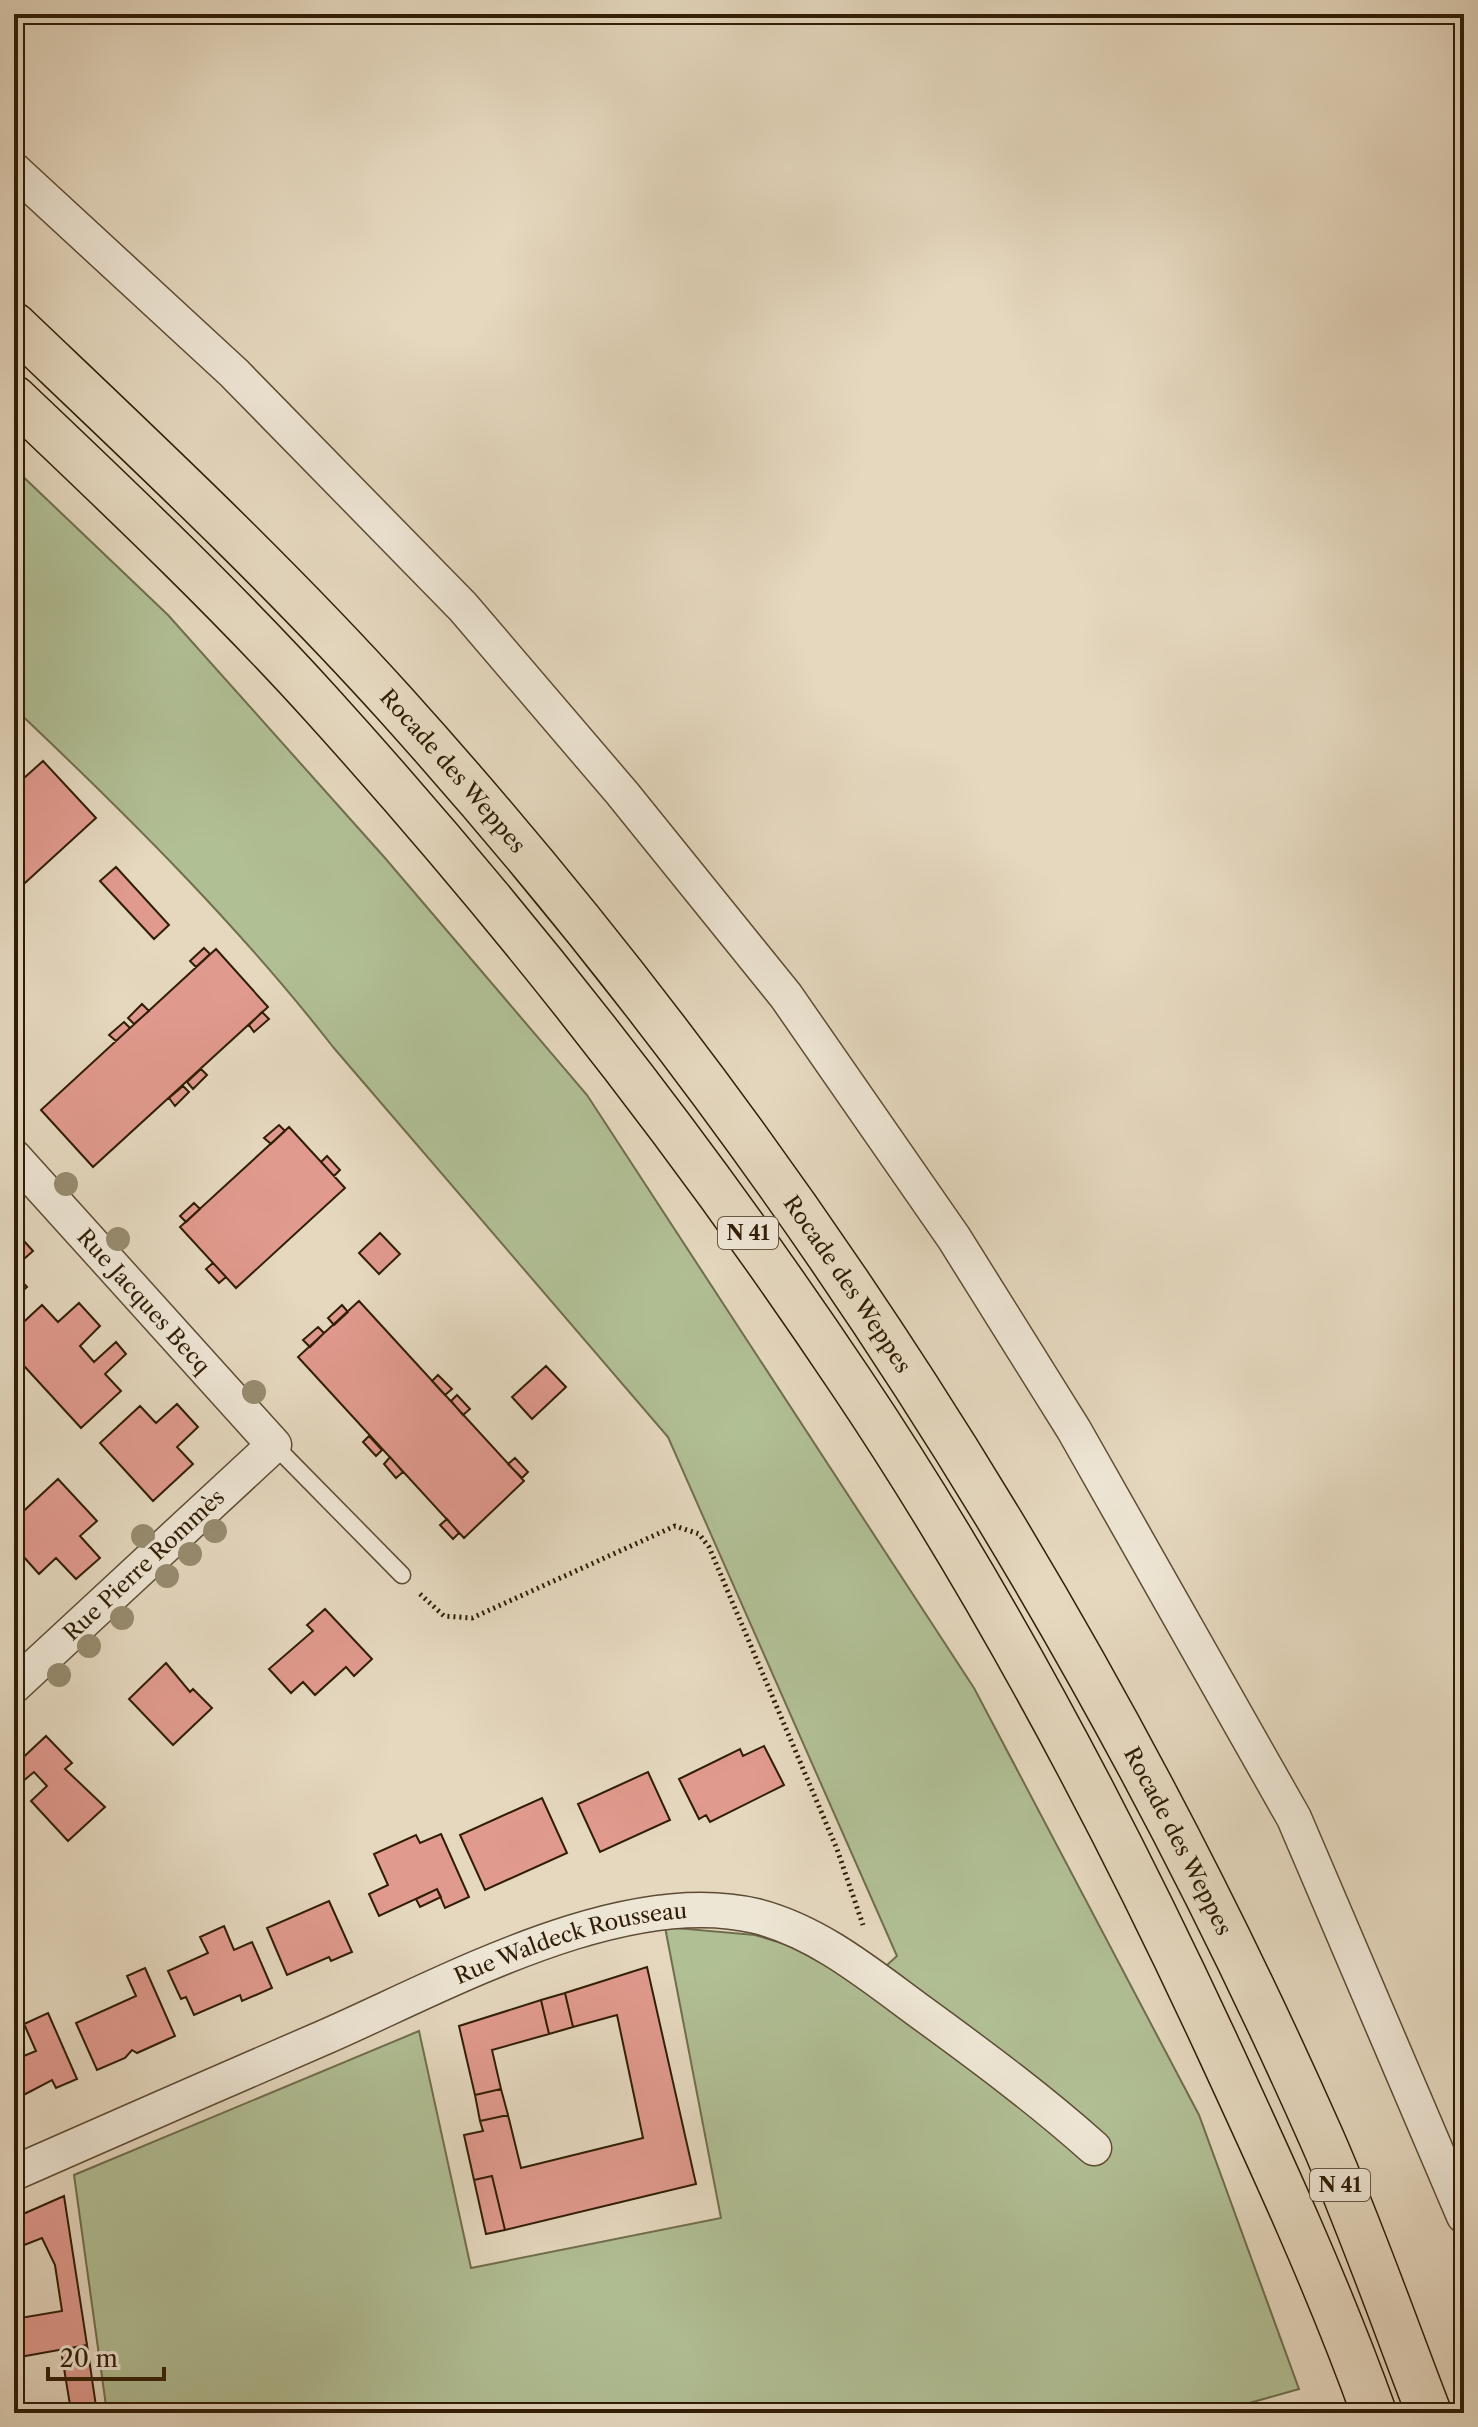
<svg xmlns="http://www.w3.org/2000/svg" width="1478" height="2427" font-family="'Libre Caslon Text',serif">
<rect width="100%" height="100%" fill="#e5d8bf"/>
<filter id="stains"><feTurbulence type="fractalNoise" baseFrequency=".0025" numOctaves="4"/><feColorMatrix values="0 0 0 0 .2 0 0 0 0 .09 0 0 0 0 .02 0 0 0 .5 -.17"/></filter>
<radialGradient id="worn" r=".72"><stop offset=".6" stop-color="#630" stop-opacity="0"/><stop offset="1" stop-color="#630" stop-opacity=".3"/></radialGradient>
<path fill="#b1bf95" stroke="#706e4d" stroke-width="2" d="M 14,468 L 168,615 L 385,858 L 587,1095 L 974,1688 L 1199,2115 L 1299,2389 L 1214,2413 L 107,2413 L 74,2175 L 419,2031 L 471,2268 L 721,2218 L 665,1927 L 755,1935 L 815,1953 L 865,1985 L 897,1956 L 668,1437 L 333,1047 C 238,925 126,814 14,708 Z"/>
<path fill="#e19a8e" stroke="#301d05" stroke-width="2" d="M 43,761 L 96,818 L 14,893 L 14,787 Z
M 116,867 L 169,925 L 154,939 L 100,881 Z
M 204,948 L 210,954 L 196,967 L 190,961 Z
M 216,949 L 268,1007 L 93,1167 L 41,1110 Z
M 142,1004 L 149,1011 L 134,1024 L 128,1018 Z
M 262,1012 L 269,1019 L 254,1032 L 249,1025 Z
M 124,1022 L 130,1028 L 116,1041 L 109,1035 Z
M 201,1069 L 207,1075 L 193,1089 L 187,1082 Z
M 183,1086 L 189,1092 L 175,1106 L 169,1098 Z
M 279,1125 L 285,1131 L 271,1144 L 264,1138 Z
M 289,1127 L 345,1188 L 236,1288 L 180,1227 Z
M 327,1156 L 340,1170 L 334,1176 L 321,1162 Z
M 194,1203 L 200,1209 L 186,1222 L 180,1216 Z
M 14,1230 L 33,1251 L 14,1268 Z
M 380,1233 L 400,1254 L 379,1274 L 359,1253 Z
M 213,1263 L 226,1277 L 219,1283 L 206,1269 Z
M 14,1273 L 27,1287 L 14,1299 Z
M 359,1301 L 524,1481 L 464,1538 L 298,1357 Z
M 79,1303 L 100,1326 L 80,1346 L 94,1362 L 116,1342 L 126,1354 L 105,1374 L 121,1391 L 81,1428 L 14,1355 L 14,1331 L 42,1305 L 58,1322 Z
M 342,1305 L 348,1312 L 334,1325 L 328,1318 Z
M 318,1327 L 324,1333 L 310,1347 L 303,1340 Z
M 546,1366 L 566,1387 L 532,1419 L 512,1397 Z
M 438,1375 L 452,1389 L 445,1395 L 432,1381 Z
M 457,1395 L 470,1409 L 463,1415 L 451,1401 Z
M 177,1404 L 198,1427 L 177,1447 L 193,1464 L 153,1501 L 100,1443 L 140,1406 L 156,1423 Z
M 369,1436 L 382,1450 L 376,1456 L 363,1442 Z
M 390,1457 L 403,1472 L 396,1478 L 384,1464 Z
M 515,1458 L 528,1472 L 522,1478 L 508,1464 Z
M 58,1479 L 97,1521 L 80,1536 L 100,1558 L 76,1579 L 56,1558 L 39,1574 L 14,1546 L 14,1520 Z
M 447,1519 L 459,1533 L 453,1539 L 440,1525 Z
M 325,1609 L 372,1659 L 354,1676 L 346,1667 L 315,1695 L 303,1682 L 291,1693 L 269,1669 L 313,1631 L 307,1625 Z
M 166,1663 L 190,1692 L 193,1689 L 212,1708 L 173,1745 L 129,1699 Z
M 46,1736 L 72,1763 L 65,1769 L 105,1807 L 68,1841 L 31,1801 L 47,1786 L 34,1772 L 22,1782 L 14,1774 L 14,1766 Z
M 764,1746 L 784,1785 L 710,1822 L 706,1815 L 699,1819 L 679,1779 L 740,1749 L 743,1756 Z
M 648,1772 L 670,1820 L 600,1852 L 578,1804 Z
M 542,1798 L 567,1853 L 485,1890 L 460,1835 Z
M 441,1834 L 469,1897 L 445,1908 L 437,1889 L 379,1916 L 369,1894 L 388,1885 L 374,1854 L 416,1835 L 420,1843 Z
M 437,1889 L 441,1897 L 420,1907 L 416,1899 Z
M 329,1901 L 352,1952 L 331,1961 L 329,1957 L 287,1975 L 267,1928 Z
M 224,1926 L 234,1950 L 252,1942 L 272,1988 L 242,2001 L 240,1995 L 194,2015 L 186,1997 L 181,1999 L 168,1971 L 208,1953 L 200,1937 Z
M 647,1967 L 696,2184 L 505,2230 L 492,2176 L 474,2180 L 464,2135 L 483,2131 L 480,2121 L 508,2115 L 521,2168 L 643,2138 L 617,2015 L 573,2027 L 565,1993 Z
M 145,1968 L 175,2036 L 137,2053 L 132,2050 L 125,2058 L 97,2070 L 76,2023 L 136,1996 L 127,1976 Z
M 565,1993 L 573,2027 L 549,2034 L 541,2000 Z
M 541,2000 L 549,2034 L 492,2050 L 501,2089 L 475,2095 L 459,2026 Z
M 48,2013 L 77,2079 L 56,2088 L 52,2080 L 14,2100 L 14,2060 L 36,2051 L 24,2024 Z
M 501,2089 L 508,2115 L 480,2121 L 475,2095 Z
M 492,2176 L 505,2230 L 486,2234 L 474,2180 Z
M 64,2196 L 87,2345 L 14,2358 L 14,2319 L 62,2311 L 55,2265 L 42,2238 L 14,2249 L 14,2218 Z
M 87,2345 L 97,2413 L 46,2413 L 71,2411 L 61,2350 Z"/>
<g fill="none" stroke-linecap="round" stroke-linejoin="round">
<defs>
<path id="lane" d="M 274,1445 L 402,1575"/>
<g id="street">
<path d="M 14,170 L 234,373 L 463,607 L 622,793 L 786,996 L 954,1238 L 1074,1430 L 1294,1818 L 1464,2216"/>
<path id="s1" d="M 14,1157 L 274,1445 L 14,1686"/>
<path id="s2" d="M 14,2173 C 118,2127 221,2082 325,2037 C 446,1984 623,1884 756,1916 C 819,1932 870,1975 922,2013 C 981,2056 1039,2099 1094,2148"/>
</g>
<g id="highway">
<path id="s3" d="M 14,325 C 143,448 275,571 395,704 C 777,1128 1091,1617 1322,2139 C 1361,2228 1394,2322 1429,2413"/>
<path d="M 14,398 C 118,497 223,596 320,703 C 513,916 691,1143 851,1382 C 990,1589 1109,1813 1214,2039 C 1271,2162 1328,2285 1374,2413"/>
</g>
</defs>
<use href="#lane" stroke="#5d4c34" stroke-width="19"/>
<use href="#street" stroke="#5d4c34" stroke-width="37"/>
<use href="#highway" stroke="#301d05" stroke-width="47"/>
<path stroke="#301d05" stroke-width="5" stroke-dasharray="2 4" stroke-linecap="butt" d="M 420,1594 L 444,1616 L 472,1618 L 675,1526 L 699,1534 L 709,1547 L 837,1849 L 863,1925"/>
<use href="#lane" stroke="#eee6d5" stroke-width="16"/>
<use href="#street" stroke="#eee6d5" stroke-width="34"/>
<use href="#highway" stroke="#e5d8bf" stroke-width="44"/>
</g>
<g fill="#978c70">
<circle cx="66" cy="1184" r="12"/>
<circle cx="118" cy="1239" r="12"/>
<circle cx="254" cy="1392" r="12"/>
<circle cx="215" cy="1531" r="12"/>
<circle cx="143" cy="1536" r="12"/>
<circle cx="190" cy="1554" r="12"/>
<circle cx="167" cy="1576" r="12"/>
<circle cx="122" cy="1618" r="12"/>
<circle cx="89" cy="1646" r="12"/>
<circle cx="59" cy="1675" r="12"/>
</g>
<g text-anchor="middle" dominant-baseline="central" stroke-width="6" stroke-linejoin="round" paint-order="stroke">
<g fill="#eee6d5" stroke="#695943" stroke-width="2">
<rect x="718" y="1217" width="60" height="32" rx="6"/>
<rect x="1310" y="2169" width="60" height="32" rx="6"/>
</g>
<g font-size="20" font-weight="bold" fill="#301d05">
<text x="748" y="1233">N 41</text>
<text x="1340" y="2185">N 41</text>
</g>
<g font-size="22" fill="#301d05" stroke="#eee6d5">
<text stroke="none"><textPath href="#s3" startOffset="626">Rocade des Weppes</textPath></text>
<text stroke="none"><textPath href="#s3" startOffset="1274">Rocade des Weppes</textPath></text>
<text stroke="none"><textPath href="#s1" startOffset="194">Rue Jacques Becq</textPath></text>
<text transform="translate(144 1565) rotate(-43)">Rue Pierre Rommès</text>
<text stroke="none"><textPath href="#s3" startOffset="1922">Rocade des Weppes</textPath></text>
<text stroke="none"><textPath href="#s2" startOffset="604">Rue Waldeck Rousseau</textPath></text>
</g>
</g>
<rect width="1478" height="2427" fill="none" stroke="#e5d8bf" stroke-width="48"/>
<rect x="16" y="16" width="1446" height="2395" fill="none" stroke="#301d05" stroke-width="4"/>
<rect x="24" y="24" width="1430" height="2379" fill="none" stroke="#301d05" stroke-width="2"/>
<path d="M48 2367v12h116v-12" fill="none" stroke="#301d05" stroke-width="4"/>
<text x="60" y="2367" font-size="24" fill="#301d05" stroke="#eee6d5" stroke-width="6" paint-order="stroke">20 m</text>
<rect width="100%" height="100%" filter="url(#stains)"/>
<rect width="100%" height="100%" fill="url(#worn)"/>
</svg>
